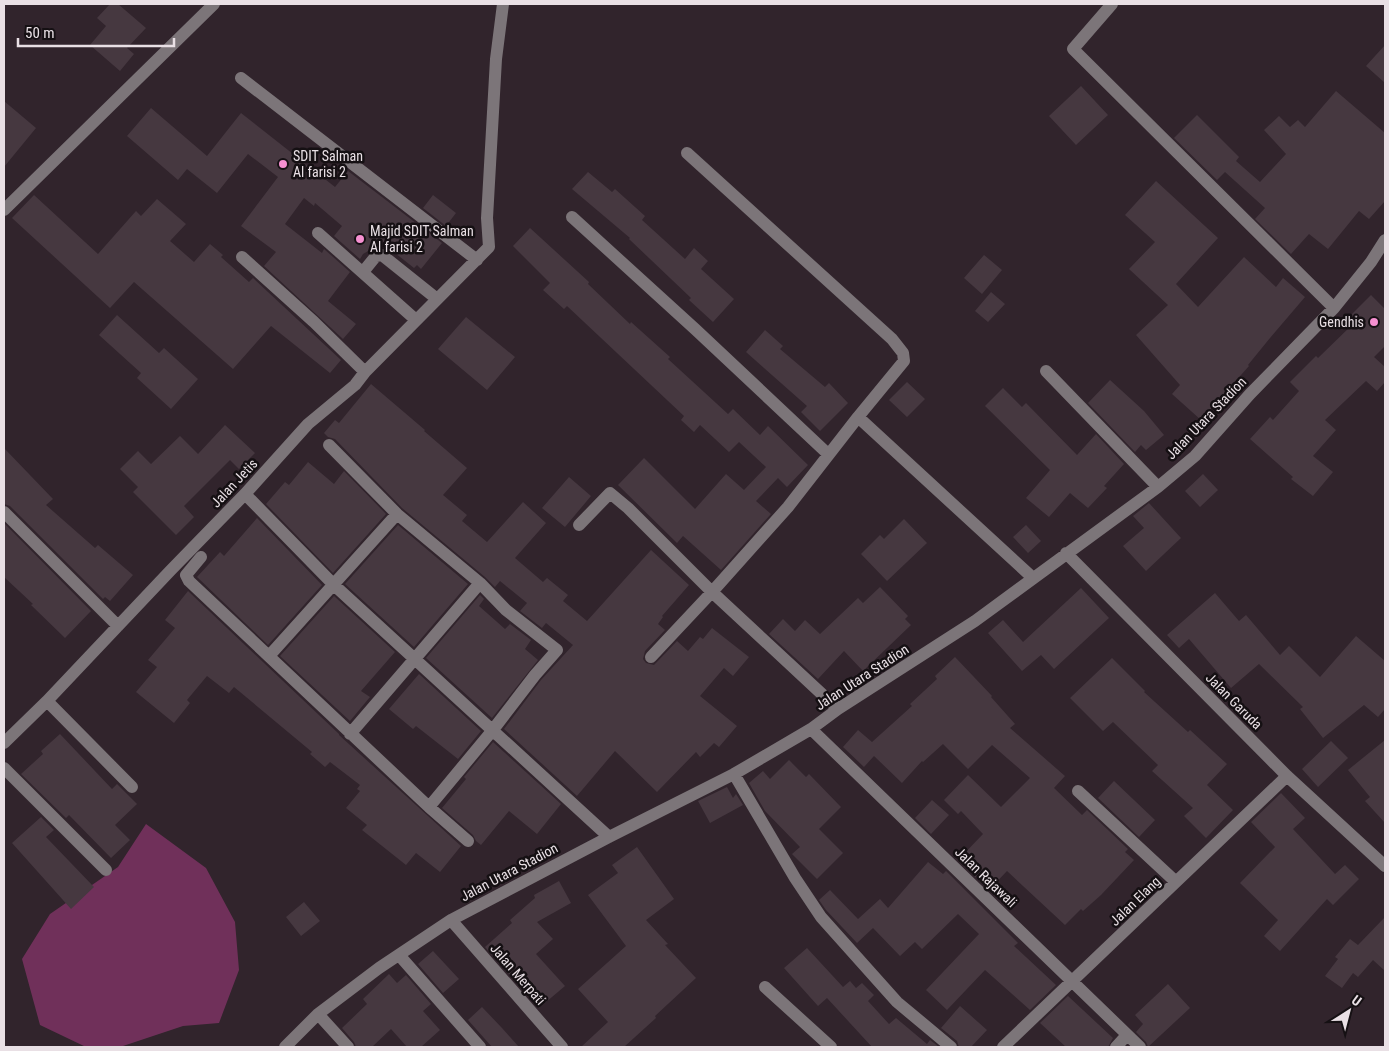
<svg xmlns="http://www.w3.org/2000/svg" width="1389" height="1051" font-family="'Roboto Condensed',sans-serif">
<rect width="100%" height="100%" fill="#31242c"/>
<path fill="#70305a" d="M 146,824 L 206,868 L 235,922 L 239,970 L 219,1023 L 183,1026 L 120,1047 L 86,1047 L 40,1025 L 22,959 L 50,914 L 118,867 Z"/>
<path fill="#463840" d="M 110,4 L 118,4 L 146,28 L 127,48 L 134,54 L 120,71 L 90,45 L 106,26 L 97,18 Z
M 1385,45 L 1385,83 L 1366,66 Z
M 1081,86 L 1108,115 L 1076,145 L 1049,116 Z
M 1336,91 L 1385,133 L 1385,201 L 1369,219 L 1359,211 L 1328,249 L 1309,234 L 1291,254 L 1255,219 L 1265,208 L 1225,172 L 1217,180 L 1174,138 L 1197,115 L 1239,157 L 1236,161 L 1260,182 L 1286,154 L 1264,130 L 1279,116 L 1290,127 L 1298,120 L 1305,127 Z
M 4,101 L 36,128 L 4,167 Z
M 151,108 L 207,156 L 241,113 L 335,187 L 348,171 L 442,243 L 421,269 L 417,265 L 414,268 L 385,245 L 370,250 L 363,254 L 360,259 L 334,236 L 342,226 L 315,203 L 314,206 L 304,198 L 285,224 L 322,253 L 324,249 L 350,272 L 328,301 L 356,324 L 343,339 L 264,266 L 276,252 L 241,226 L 278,177 L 248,154 L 217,193 L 187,169 L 178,180 L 127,136 Z
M 588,172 L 612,192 L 615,189 L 645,216 L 642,220 L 685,259 L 694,248 L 708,261 L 701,269 L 734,299 L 713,322 L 689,300 L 691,298 L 629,239 L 630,238 L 572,189 Z
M 1156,181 L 1218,238 L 1176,284 L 1198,307 L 1244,257 L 1276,287 L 1283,278 L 1305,297 L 1270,338 L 1248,365 L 1249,366 L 1201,420 L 1172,394 L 1180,385 L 1136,335 L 1168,305 L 1129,269 L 1155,242 L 1125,215 Z
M 34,195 L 98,254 L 136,211 L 141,216 L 157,199 L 186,224 L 170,241 L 194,262 L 210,244 L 223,255 L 221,257 L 249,282 L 253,278 L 341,360 L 330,373 L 271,326 L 233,369 L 134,282 L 110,308 L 12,218 Z
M 433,195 L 456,213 L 446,226 L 423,208 Z
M 530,228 L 589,282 L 588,284 L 630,324 L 631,322 L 670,357 L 668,359 L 728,414 L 733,409 L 760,435 L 768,426 L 808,465 L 787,487 L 778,478 L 756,501 L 771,514 L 721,570 L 683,536 L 677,543 L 618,485 L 644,458 L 695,509 L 726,474 L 744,490 L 766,467 L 739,442 L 729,452 L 700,425 L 694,432 L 681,420 L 684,416 L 567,306 L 564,309 L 543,290 L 550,283 L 513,246 Z
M 984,255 L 1002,270 L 982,294 L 964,278 Z
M 991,292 L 1005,304 L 988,322 L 975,311 Z
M 1371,295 L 1385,309 L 1385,346 L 1374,357 L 1385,367 L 1385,382 L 1377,391 L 1366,381 L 1325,420 L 1336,430 L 1313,456 L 1333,472 L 1313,496 L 1291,479 L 1293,477 L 1250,439 L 1270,417 L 1273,420 L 1299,391 L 1290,382 L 1316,356 L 1318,358 L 1354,323 L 1348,318 Z
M 117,315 L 159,353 L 164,348 L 198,379 L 171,409 L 137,378 L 141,373 L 99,335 Z
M 466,317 L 515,357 L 487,390 L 438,349 Z
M 765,330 L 783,346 L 780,349 L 825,387 L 829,383 L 848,403 L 820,431 L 801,412 L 807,406 L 746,352 Z
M 1110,380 L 1144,411 L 1164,435 L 1146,450 L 1141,445 L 1135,452 L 1088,403 Z
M 907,382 L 925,399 L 907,417 L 889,400 Z
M 371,384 L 425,430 L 424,431 L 467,468 L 443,495 L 467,515 L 462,521 L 487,542 L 523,502 L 546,523 L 515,558 L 543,582 L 547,578 L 568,595 L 563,601 L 587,621 L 651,550 L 689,585 L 662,616 L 663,617 L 658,624 L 665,630 L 645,651 L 643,659 L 646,663 L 654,665 L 677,641 L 688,651 L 700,637 L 703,639 L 712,628 L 749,657 L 733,676 L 724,668 L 700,696 L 737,726 L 719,747 L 714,743 L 700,757 L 696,752 L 657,792 L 615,751 L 577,796 L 504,729 L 541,680 L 573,645 L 546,623 L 542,628 L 520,611 L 527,603 L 500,581 L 495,587 L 485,577 L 402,508 L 335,439 L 328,437 L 324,433 L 335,420 L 339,423 Z
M 1003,388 L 1022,407 L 1026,403 L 1077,455 L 1096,434 L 1124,464 L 1104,486 L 1107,488 L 1088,508 L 1070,493 L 1049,517 L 1026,498 L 1050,470 L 985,406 Z
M 225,425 L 255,453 L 239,469 L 230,460 L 184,506 L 194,517 L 176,535 L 133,492 L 138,487 L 120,469 L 138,451 L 151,464 L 180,436 L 198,454 Z
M 4,448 L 53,499 L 46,505 L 95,548 L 98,545 L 133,575 L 110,601 L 105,597 L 103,599 L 10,506 L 4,504 Z
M 308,462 L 334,484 L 344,471 L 386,514 L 333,573 L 266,504 L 285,482 L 289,485 Z
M 1203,474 L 1218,490 L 1200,507 L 1185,491 Z
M 569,477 L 591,496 L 565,527 L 542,508 Z
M 1149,503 L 1181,538 L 1146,571 L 1123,546 L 1144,528 L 1133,516 Z
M 257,518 L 322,585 L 268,645 L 197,577 L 220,552 L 224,556 Z
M 904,519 L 927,543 L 887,581 L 861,554 L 880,535 L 884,539 Z
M 4,523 L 91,611 L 65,638 L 31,605 L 33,604 L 4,577 Z
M 398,525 L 468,584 L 414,647 L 345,584 Z
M 1026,525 L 1041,541 L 1028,553 L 1013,537 Z
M 880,587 L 908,616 L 905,619 L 911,625 L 863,671 L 844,651 L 818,679 L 769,634 L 783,619 L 795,631 L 805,620 L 820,634 L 858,598 L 863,603 Z
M 1081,588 L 1109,618 L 1054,669 L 1041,655 L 1022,671 L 988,633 L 1003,620 L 1023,642 Z
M 188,591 L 339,734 L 339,735 L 461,846 L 440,872 L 416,853 L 406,865 L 362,830 L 367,825 L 346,808 L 360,791 L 357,789 L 360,785 L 330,762 L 325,767 L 310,754 L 312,752 L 234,687 L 229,693 L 207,676 L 187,700 L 190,703 L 174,723 L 136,692 L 157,667 L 148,660 L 175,628 L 165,620 Z
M 1215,593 L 1239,621 L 1246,615 L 1280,655 L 1289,646 L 1320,677 L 1356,636 L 1385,661 L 1385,709 L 1378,717 L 1364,705 L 1323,738 L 1300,709 L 1303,707 L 1259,664 L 1231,688 L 1189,639 L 1179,648 L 1167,635 Z
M 480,595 L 484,599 L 479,606 L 505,629 L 510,624 L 531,640 L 525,649 L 538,660 L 492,718 L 426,658 Z
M 334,596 L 395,652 L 361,691 L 370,697 L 350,721 L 280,656 Z
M 955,657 L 992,696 L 991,697 L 1015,724 L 1010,728 L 1065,776 L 1054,788 L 1082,815 L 1087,810 L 1128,849 L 1125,852 L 1134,860 L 1101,895 L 1083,911 L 1081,909 L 1065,925 L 1007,871 L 989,890 L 958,860 L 983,834 L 961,811 L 958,814 L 944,800 L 968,775 L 1001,807 L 1030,778 L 992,745 L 968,769 L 943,744 L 923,762 L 922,761 L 902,783 L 874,756 L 864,767 L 843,747 L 858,730 L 872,742 L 912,706 L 910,704 L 937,679 L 935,676 Z
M 1112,658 L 1145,691 L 1144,692 L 1188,732 L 1190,730 L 1227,764 L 1207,785 L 1233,810 L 1206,838 L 1184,816 L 1193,808 L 1152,771 L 1158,765 L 1113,722 L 1103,731 L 1070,698 Z
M 419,674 L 481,731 L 458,759 L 416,726 L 413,729 L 389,709 Z
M 60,734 L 112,789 L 117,784 L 137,804 L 115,825 L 130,840 L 111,858 L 69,815 L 66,818 L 21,774 L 43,754 L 41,751 Z
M 1385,740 L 1385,823 L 1365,801 L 1370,797 L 1348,770 Z
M 1331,741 L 1348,758 L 1318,787 L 1302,769 Z
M 493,742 L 561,804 L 537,834 L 509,811 L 481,845 L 476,841 L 473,835 L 442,808 L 466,779 L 464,777 Z
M 789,760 L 806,777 L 809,774 L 841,807 L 819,829 L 843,853 L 817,879 L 792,854 L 800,847 L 765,811 L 749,783 L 763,771 L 770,779 Z
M 1114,781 L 1155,820 L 1139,837 L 1098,798 Z
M 727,787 L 733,798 L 736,794 L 743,805 L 710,823 L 698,801 Z
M 1281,793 L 1305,818 L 1293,829 L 1335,874 L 1345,865 L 1359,879 L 1333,905 L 1327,899 L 1280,951 L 1264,936 L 1278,920 L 1240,883 L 1275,847 L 1251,822 Z
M 932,800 L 949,815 L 931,834 L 915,818 Z
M 41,817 L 54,830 L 46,837 L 94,887 L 71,909 L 12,843 Z
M 637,847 L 674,899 L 646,920 L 668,944 L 665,945 L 696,978 L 655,1016 L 656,1018 L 624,1047 L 581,1047 L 608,1022 L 578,989 L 626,946 L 588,895 L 618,873 L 612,865 Z
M 928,862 L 943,874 L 946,871 L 1018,943 L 1014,946 L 1056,985 L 1030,1010 L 985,970 L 947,1010 L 926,990 L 979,934 L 958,914 L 922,949 L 915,942 L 900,956 L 873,928 L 857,943 L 826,910 L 819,900 L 830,890 L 858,919 L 880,899 L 888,908 Z
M 559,881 L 571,903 L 537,922 L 553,939 L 536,954 L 565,986 L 539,1008 L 485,947 L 512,923 L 510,920 L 535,898 L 534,895 Z
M 304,902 L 320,921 L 301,936 L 286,917 Z
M 1385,917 L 1385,971 L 1373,960 L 1358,977 L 1353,973 L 1342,988 L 1325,976 L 1338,959 L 1335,957 L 1350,939 L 1358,945 Z
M 807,948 L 843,987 L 850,981 L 856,988 L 862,983 L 874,995 L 868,1001 L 889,1024 L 896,1018 L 927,1044 L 930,1040 L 939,1047 L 872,1047 L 827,998 L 818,1006 L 784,968 Z
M 433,951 L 459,979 L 443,993 L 418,964 Z
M 389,974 L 397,983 L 406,975 L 431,1004 L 423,1011 L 440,1030 L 421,1047 L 407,1047 L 391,1029 L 372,1047 L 356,1047 L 354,1042 L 342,1028 L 367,1004 L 363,999 Z
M 1168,984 L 1190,1008 L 1148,1047 L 1146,1042 L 1136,1032 L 1143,1024 L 1135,1015 Z
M 1068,996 L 1113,1038 L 1108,1047 L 1066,1047 L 1040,1023 Z
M 960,1006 L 987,1030 L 971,1047 L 959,1047 L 957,1041 L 941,1028 Z
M 482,1007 L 502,1028 L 519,1047 L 492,1047 L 468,1020 Z"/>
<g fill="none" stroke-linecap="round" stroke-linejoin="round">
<path stroke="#7c7579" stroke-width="12" d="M 1112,4 L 1073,49 L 1334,308
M 241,78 L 477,260
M 687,153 L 892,339 L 903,353 L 904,361 L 858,417
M 4,210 L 214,4
M 572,217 L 695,329 L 828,454
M 318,233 L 416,320
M 242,257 L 314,322 L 365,372
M 363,272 L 376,256 L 382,255 L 437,299
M 1046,371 L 1158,487
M 329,445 L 397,514 L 480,583 L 506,610 L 557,650 L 535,675 L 492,731 L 429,807
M 245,494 L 334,585 L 609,837
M 4,512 L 118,626
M 579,525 L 610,493 L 628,508 L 712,592 L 838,709
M 1066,553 L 1287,776 L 1385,866
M 201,557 L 186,575 L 189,581 L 429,807 L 468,841
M 269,656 L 397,514
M 651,657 L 712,592 L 788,507 L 858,417 L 1033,578
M 47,701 L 132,787
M 811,729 L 1140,1047
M 350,734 L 480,583
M 4,743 L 47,701 L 170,571 L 245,494 L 308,424 L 355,385 L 365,372 L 489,247 L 487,218 L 496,59 L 503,4
M 4,768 L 106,870
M 734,774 L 795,878 L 821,917 L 897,1002 L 951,1047
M 1078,791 L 1176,882
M 451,920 L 562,1047
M 399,955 L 480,1047
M 765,987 L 831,1047
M 318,1014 L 348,1047
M 285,1047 L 318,1014 L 379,968 L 451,920 L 609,837 L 734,774 L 811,729 L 838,709 L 975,621 L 1158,487 L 1195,456 L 1250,394 L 1334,308 L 1371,262 L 1385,240
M 1003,1047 L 1287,776
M 1116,1047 L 1127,1035"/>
</g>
<g fill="#f690d1" stroke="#151013" stroke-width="2">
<circle cx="283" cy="164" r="5"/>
<circle cx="360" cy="239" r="5"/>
<circle cx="1374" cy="322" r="5"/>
</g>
<g text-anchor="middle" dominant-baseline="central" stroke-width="5" stroke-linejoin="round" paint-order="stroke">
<g font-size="14" fill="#e9e0e5" stroke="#151013" text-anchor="start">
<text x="293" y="156">SDIT Salman<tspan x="293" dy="16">Al farisi 2</tspan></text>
<text x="370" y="231">Majid SDIT Salman<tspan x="370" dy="16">Al farisi 2</tspan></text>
<text x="1364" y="322" text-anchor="end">Gendhis</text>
</g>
<g font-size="14" fill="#e9e0e5" stroke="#151013">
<text transform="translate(1206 418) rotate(-46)">Jalan Utara Stadion</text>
<text transform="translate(234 483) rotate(-47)">Jalan Jetis</text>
<text transform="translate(862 677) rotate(-33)">Jalan Utara Stadion</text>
<text transform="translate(1234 701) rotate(45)">Jalan Garuda</text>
<text transform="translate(509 872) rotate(-28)">Jalan Utara Stadion</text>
<text transform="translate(986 877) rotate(44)">Jalan Rajawali</text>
<text transform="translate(1135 901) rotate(-44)">Jalan Elang</text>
<text transform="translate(518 974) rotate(49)">Jalan Merpati</text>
</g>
</g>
<rect width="1389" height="1051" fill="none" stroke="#e9e0e5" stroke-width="10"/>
<g transform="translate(1349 1011) rotate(36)" stroke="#151013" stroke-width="4" paint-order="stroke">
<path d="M0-4L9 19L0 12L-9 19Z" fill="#e9e0e5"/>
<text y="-8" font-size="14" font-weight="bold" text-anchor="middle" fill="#e9e0e5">U</text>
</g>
<path d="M18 38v8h156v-8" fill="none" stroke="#e9e0e5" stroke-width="2.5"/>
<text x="25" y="38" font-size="15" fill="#e9e0e5" stroke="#151013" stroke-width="4" paint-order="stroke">50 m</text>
</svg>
